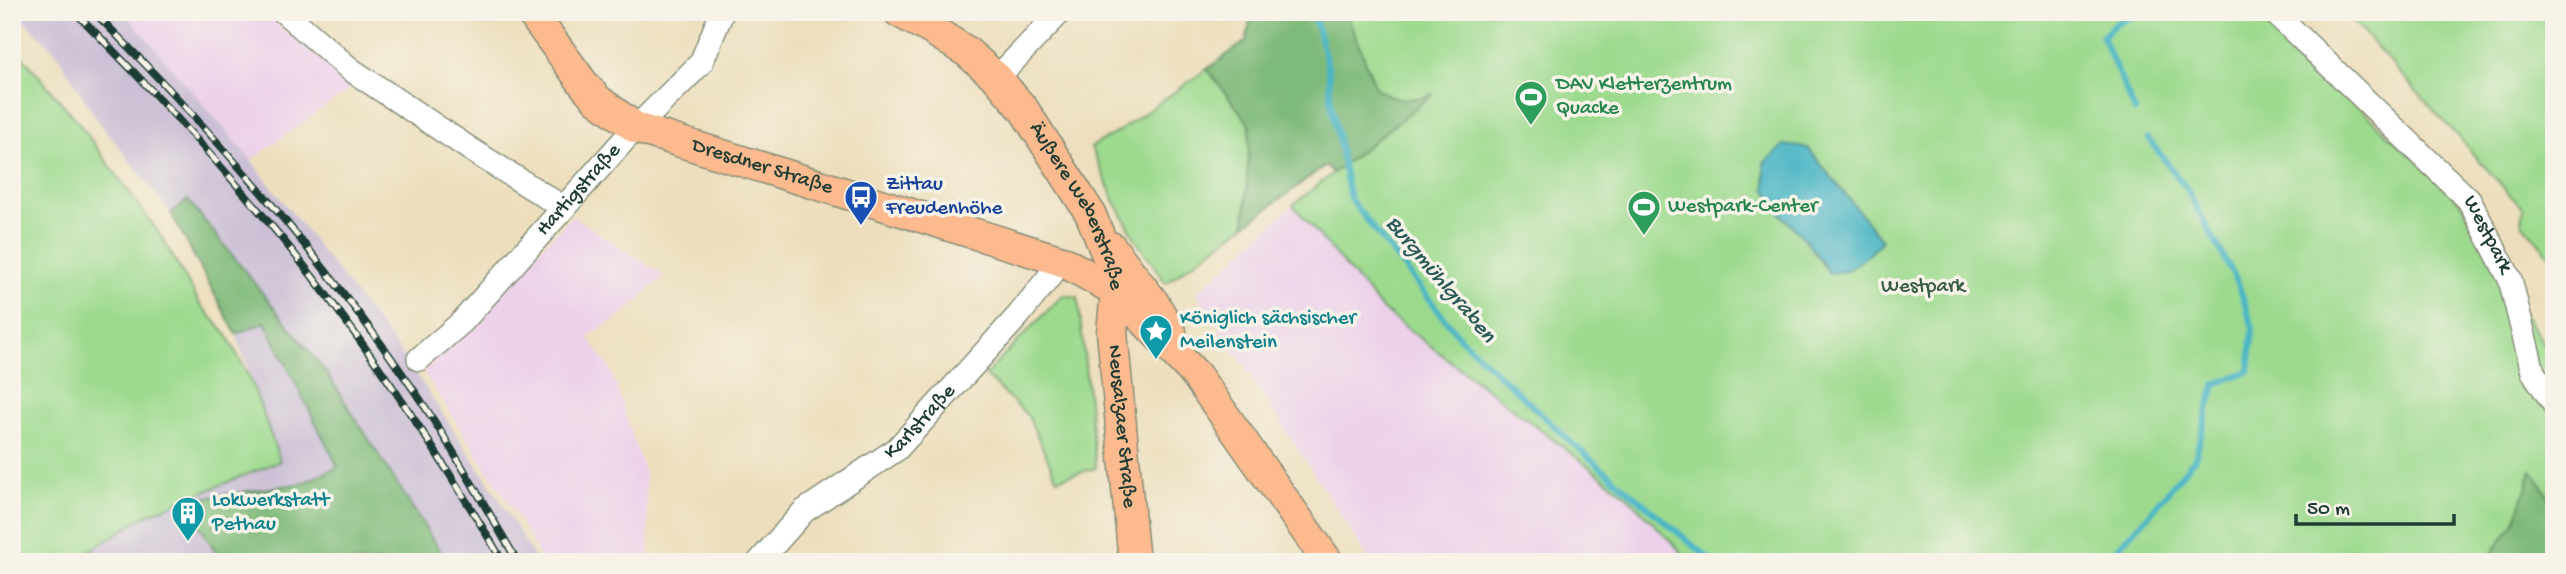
<svg xmlns="http://www.w3.org/2000/svg" width="2566" height="574" font-family="'Gochi Hand',sans-serif">
<rect width="100%" height="100%" fill="#f7f3e8"/>
<filter id="ink" filterUnits="userSpaceOnUse"><feTurbulence type="fractalNoise" baseFrequency=".0143" numOctaves="2"/><feDisplacementMap in="SourceGraphic" scale="14" xChannelSelector="R" yChannelSelector="G"/><feConvolveMatrix kernelMatrix="1 2 1 2 8 2 1 2 1" color-interpolation-filters="sRGB"/></filter>
<filter id="wash" filterUnits="userSpaceOnUse"><feTurbulence type="fractalNoise" baseFrequency=".00686" numOctaves="4" result="noise"/><feDisplacementMap in="SourceGraphic" scale="28" xChannelSelector="R" yChannelSelector="G"/><feGaussianBlur stdDeviation="1.57" result="paint"/><feColorMatrix in="noise" values="0 0 0 0 0 0 0 0 0 0 0 0 0 0 0 0 0 1.4 0 .05"/><feComposite in="paint" operator="in"/></filter>
<g filter="url(#wash)">
<rect width="100%" height="100%" fill="#eddfbd"/>
<path fill="#ecd1ea" d="M 124,12 L 269,12 L 282,29 L 358,83 L 251,160 Z
M 1293,205 L 1382,309 L 1627,495 L 1691,562 L 1371,562 L 1197,293 Z
M 572,216 L 664,276 L 626,312 L 588,337 L 611,371 L 645,474 L 650,562 L 543,562 L 514,511 L 423,371 Z"/>
<path fill="#cbbfd5" d="M 15,12 L 124,12 L 251,160 L 411,366 L 496,493 L 537,562 L 447,562 L 328,375 L 188,200 L 171,213 L 96,118 L 55,51 Z
M 265,321 L 338,468 L 303,483 L 201,498 L 198,523 L 222,562 L 83,562 L 84,554 L 149,514 L 280,461 L 236,334 Z"/>
<path fill="#9dda8e" stroke="#5e8c61" stroke-width="2" d="M 1346,12 L 2258,12 L 2463,205 L 2503,282 L 2554,359 L 2554,562 L 1691,562 L 1626,495 L 1382,309 L 1293,205 L 1430,96 C 1411,101 1394,101 1376,88 Z
M 2345,12 L 2554,12 L 2554,261 L 2521,222 L 2523,209 Z
M 12,44 L 78,122 L 161,236 L 200,304 L 227,335 L 252,383 L 280,461 L 149,514 L 84,554 L 83,562 L 12,562 Z
M 1207,69 L 1250,125 L 1245,225 L 1166,283 L 1136,240 L 1114,200 L 1091,147 L 1119,131 Z
M 1063,295 L 1078,297 L 1096,468 L 1057,479 L 1028,416 L 985,375 Z"/>
<path fill="#7eba79" stroke="#4e7c56" stroke-width="2" d="M 1252,12 L 1346,12 L 1376,88 C 1394,101 1413,102 1433,94 L 1333,173 L 1326,165 L 1245,225 L 1250,125 L 1207,69 L 1246,41 Z
M 188,200 L 328,375 L 447,562 L 222,562 L 198,523 L 201,498 L 303,483 L 338,467 L 265,322 L 236,334 L 171,213 Z
M 2532,470 L 2554,504 L 2554,562 L 2486,562 L 2516,519 Z"/>
<path fill="#49b5c5" stroke="#34797c" stroke-width="2" d="M 1784,145 L 1808,148 L 1882,240 L 1872,252 L 1847,271 L 1829,273 L 1805,239 L 1783,217 L 1766,190 L 1764,163 Z"/>
<g fill="none" stroke-linecap="round" stroke-linejoin="round">
<path stroke="#49b5c5" stroke-width="6" d="M 1313,12 L 1328,67 L 1331,102 L 1350,199 L 1460,338 L 1574,445 L 1713,562
M 2135,111 L 2102,37 L 2116,23 L 2139,14
M 2110,562 L 2114,552 L 2149,515 L 2195,458 L 2215,384 L 2249,371 L 2253,328 L 2238,283 L 2186,188 L 2148,138"/>
</g>
</g>
<g filter="url(#ink)">
<g fill="none" stroke-linecap="round" stroke-linejoin="round">
<defs>
<g id="minor">
<path d="M 284,12 L 350,69 L 473,151 L 564,208"/>
<path id="s1" d="M 2274,12 L 2469,200 L 2510,279 L 2533,372 L 2554,404"/>
<path d="M 997,78 L 1060,12"/>
<path id="s2" d="M 419,359 L 462,322 L 625,139 L 701,63 L 722,12"/>
<path id="s3" d="M 759,562 L 804,511 L 897,449 L 1018,316 L 1062,261"/>
</g>
<g id="major">
<path id="s4" d="M 531,12 L 586,87 L 598,100 L 636,128 L 1062,261 L 1116,291"/>
<path id="s5" d="M 899,12 L 934,31 L 967,52 L 997,78 L 1024,110 L 1090,213 L 1111,265 L 1116,291 L 1196,375 L 1328,562"/>
<path d="M 1111,247 L 1154,303 L 1171,332"/>
<path id="s6" d="M 1116,291 L 1112,332 L 1134,562"/>
</g>
</defs>
<use href="#minor" stroke="#868e78" stroke-width="26"/>
<use href="#major" stroke="#868e78" stroke-width="33"/>
<use href="#minor" stroke="#fff" stroke-width="23"/>
<use href="#major" stroke="#fcba8e" stroke-width="30"/>
<defs>
<path id="rail" d="M 75,12 C 159,96 239,183 312,276 C 382,367 445,463 503,562
M 94,12 C 210,128 320,254 413,389 C 451,444 483,504 518,562"/>
</defs>
<use href="#rail" stroke="#1f3d34" stroke-width="8"/>
<use href="#rail" stroke="#f7f3e8" stroke-width="5" stroke-dasharray="16" stroke-linecap="butt"/>
</g>
</g>
<defs>
<symbol id="stadium-pin" viewBox="-11 -11 22 30"><path d="M0 17L-7.5 6A9.5 9.5 0 1 1 7.5 6Z" fill="#2e9e5b" stroke="#f7f3e8"/><path d="M0-5a6.5 5 0 1 0 0 10a6.5 5 0 1 0 0-10ZM-3.5-1.8h7v3.6h-7Z" fill="#fff"/></symbol>
<symbol id="bus-pin" viewBox="-11 -11 22 30"><path d="M0 17L-7.5 6A9.5 9.5 0 1 1 7.5 6Z" fill="#1a4fb4" stroke="#f7f3e8"/><path d="M-5-6H5V4H4V6H2V4H-2V6H-4V4H-5ZM-3.5-4V0h7V-4ZM-3.5 1.2v1.5H-2V1.2ZM2 1.2v1.5H3.5V1.2Z" fill="#fff"/></symbol>
<symbol id="sight-pin" viewBox="-11 -11 22 30"><path d="M0 17L-7.5 6A9.5 9.5 0 1 1 7.5 6Z" fill="#0f9aa8" stroke="#f7f3e8"/><path d="M0-6L1.8-2.2L6-1.7L2.9 1.2L3.7 5.4L0 3.3L-3.7 5.4L-2.9 1.2L-6-1.7L-1.8-2.2Z" fill="#fff"/></symbol>
<symbol id="building-pin" viewBox="-11 -11 22 30"><path d="M0 17L-7.5 6A9.5 9.5 0 1 1 7.5 6Z" fill="#0f9aa8" stroke="#f7f3e8"/><path d="M-4-6H4V6H1V3H-1V6H-4ZM-2.5-4.3h1.7v1.8h-1.7ZM.8-4.3h1.7v1.8H.8ZM-2.5-1h1.7V.8h-1.7ZM.8-1h1.7V.8H.8Z" fill="#fff"/></symbol>
</defs>
<g fill-rule="evenodd">
<use href="#stadium-pin" x="1512" y="78" width="38" height="52"/>
<use href="#bus-pin" x="842" y="178" width="38" height="52"/>
<use href="#stadium-pin" x="1625" y="188" width="38" height="52"/>
<use href="#sight-pin" x="1137" y="312" width="38" height="52"/>
<use href="#building-pin" x="169" y="494" width="38" height="52"/>
</g>
<g text-anchor="middle" dominant-baseline="central" stroke-width="7" stroke-linejoin="round" paint-order="stroke">
<g font-size="21" fill="#27864d" stroke="#f7f3e8" text-anchor="start">
<text x="1556" y="85">DAV Kletterzentrum<tspan x="1556" dy="24">Quacke</tspan></text>
<text x="1668" y="207">Westpark-Center</text>
</g>
<g font-size="21" fill="#1f3d34" stroke="#f7f3e8">
<text stroke="none"><textPath href="#s4" startOffset="290">Dresdner Straße</textPath></text>
<text stroke="none"><textPath href="#s2" startOffset="233">Hartigstraße</textPath></text>
<text stroke="none"><textPath href="#s5" startOffset="271">Äußere Weberstraße</textPath></text>
<text stroke="none"><textPath href="#s1" startOffset="310">Westpark</textPath></text>
<text stroke="none"><textPath href="#s3" startOffset="215">Karlstraße</textPath></text>
<text stroke="none"><textPath href="#s6" startOffset="136">Neusalzaer Straße</textPath></text>
</g>
<g font-size="21" fill="#164399" stroke="#f7f3e8" text-anchor="start">
<text x="886" y="185">Zittau<tspan x="886" dy="24">Freudenhöhe</tspan></text>
</g>
<g font-size="21" fill="#385c46" stroke="#f7f3e8">
<text x="1923" y="287">Westpark</text>
</g>
<g font-size="21" fill="#0d838f" stroke="#f7f3e8" text-anchor="start">
<text x="1180" y="319">Königlich sächsischer<tspan x="1180" dy="24">Meilenstein</tspan></text>
<text x="212" y="501">Lokwerkstatt<tspan x="212" dy="24">Pethau</tspan></text>
</g>
<g font-size="23" font-style="italic" fill="#2a5b58" stroke="#f7f3e8">
<text transform="translate(1440 280) rotate(50)">Burgmühlgraben</text>
</g>
</g>
<rect width="2566" height="574" fill="none" stroke="#f7f3e8" stroke-width="42"/>
<path d="M2296 514v10h158v-10" fill="none" stroke="#1f3d34" stroke-width="3.5"/>
<text x="2307" y="514" font-size="21" fill="#1f3d34" stroke="#f7f3e8" stroke-width="5" paint-order="stroke">50 m</text>
</svg>
